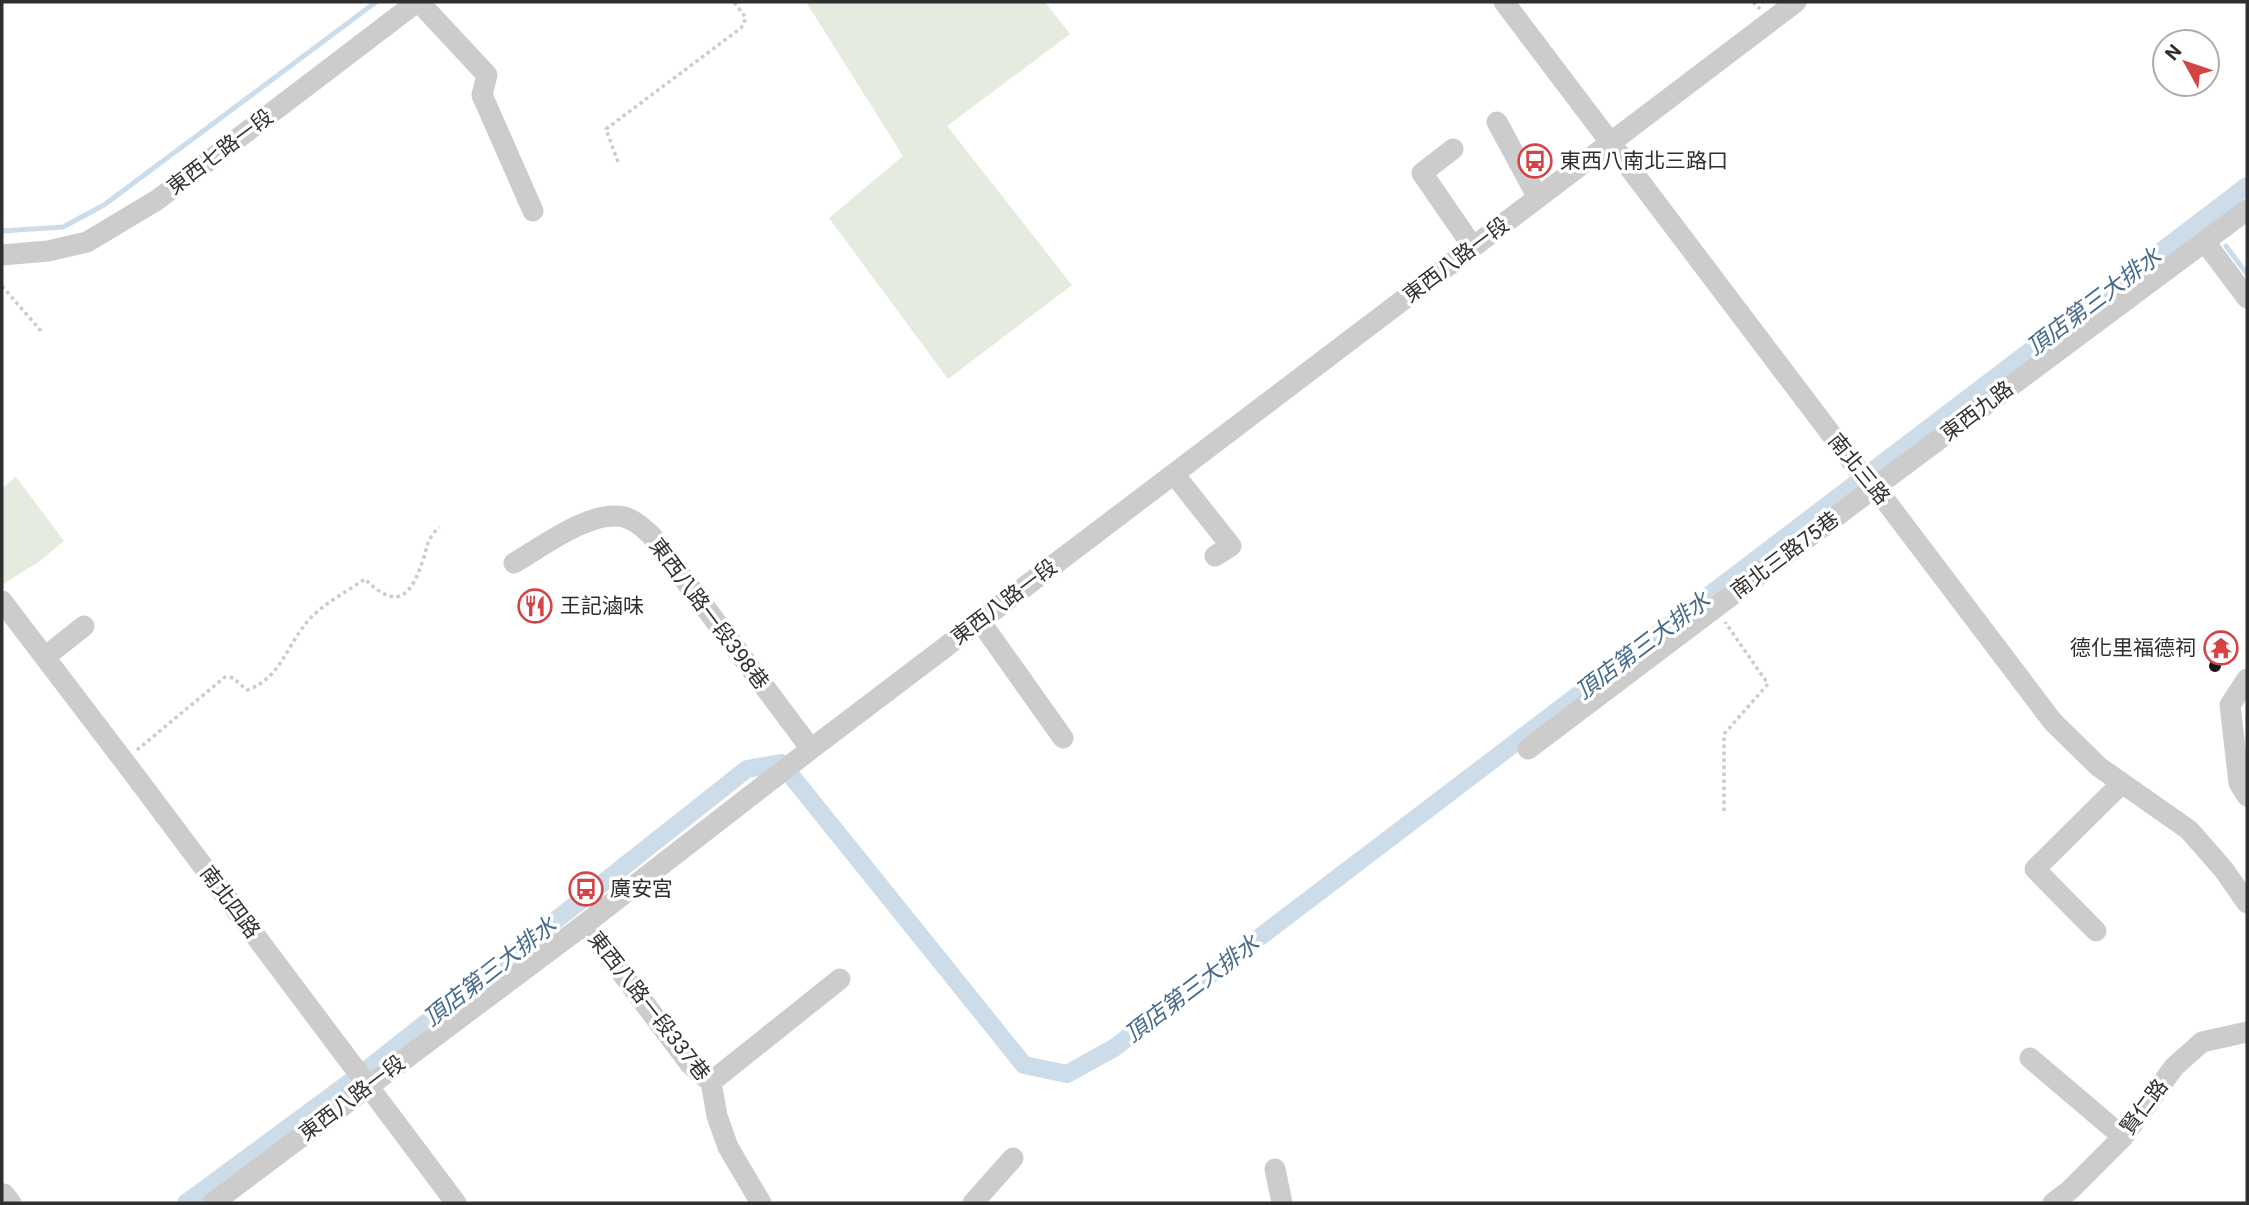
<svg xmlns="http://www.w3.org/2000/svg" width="2249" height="1205" font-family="Roboto,'Noto Sans TC',sans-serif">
<rect width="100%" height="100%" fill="#fff"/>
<path fill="#e5ebdf" d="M 806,2 L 1045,2 L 1070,34 L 947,126 L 1072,285 L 948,379 L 829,218 L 903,156 Z
M 16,477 L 64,541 L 40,561 L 2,585 L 2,488 Z"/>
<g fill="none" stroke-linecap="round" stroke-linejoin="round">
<path stroke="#cddce9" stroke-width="5" d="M 2,231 L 63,227 L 104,205 L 376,2
M 2226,246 L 2247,274"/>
<path stroke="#cddce9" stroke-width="18" d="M 186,1203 L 365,1071 L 747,769 L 781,763 L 1024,1065 L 1067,1074 L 1114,1048 L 2247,186"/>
</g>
<path fill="#161616" d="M 2230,639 L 2230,656 L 2213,657 L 2212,641 Z
M2209 666a6 6 0 1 1 12 0a6 6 0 1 1-12 0Z"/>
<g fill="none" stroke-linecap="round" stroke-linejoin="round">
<path stroke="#ccc" stroke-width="3.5" stroke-dasharray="3.5 3.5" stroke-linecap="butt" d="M 1753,2 L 1760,9
M 618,162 L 606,129 L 741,28 L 746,18 L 734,2
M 2,286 L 41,331
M 137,750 L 225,677 L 233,678 L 247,690 C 279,679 285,650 304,626 C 318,606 345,593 365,579 C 399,613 412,594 424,557 C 426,552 426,546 429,541 C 431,536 435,531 439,527
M 1724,811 L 1724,734 L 1768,684 L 1725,622"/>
<path stroke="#ccc" stroke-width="21" d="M 419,2 L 487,75 L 482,95 L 533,211
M 1504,2 L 1856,467 L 1875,487 L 2053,722 L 2099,767 L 2189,830 L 2224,870 L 2247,903
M 1497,122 L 1538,198
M 1453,149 L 1422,173 L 1473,247
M 2205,242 L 2247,298
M 2,255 L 48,251 L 87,242 L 157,200 L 417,2
M 1174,474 L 1231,546 L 1215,556
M 514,563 C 542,547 591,509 624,517 C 635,520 642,527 651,535 L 811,749
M 2,601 L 124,761 L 456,1203
M 980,621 L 1063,738
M 45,657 L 84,626
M 2247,679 L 2230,705 L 2239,783 L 2247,796
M 1528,749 L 1875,487 L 2247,210
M 585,924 L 690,1064 L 711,1082 L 717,1116 L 728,1147 L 761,1203
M 2096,931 L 2035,869 L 2121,784
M 2030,1058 L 2123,1137
M 711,1082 L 840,979
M 1275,1169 L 1282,1203
M 4,1194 L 11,1203
M 213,1203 L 585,924 L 811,749 L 1796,2
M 973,1203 L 1013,1158
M 2053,1203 L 2070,1190 L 2123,1137 L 2174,1067 L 2202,1042 L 2247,1032"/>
</g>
<defs>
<symbol id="bus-ring" viewBox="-11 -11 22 22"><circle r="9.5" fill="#fff" stroke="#d44445" stroke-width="1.5"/><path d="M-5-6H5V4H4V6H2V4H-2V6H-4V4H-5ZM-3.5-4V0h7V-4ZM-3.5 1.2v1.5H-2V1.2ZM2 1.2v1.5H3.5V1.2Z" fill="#d44445"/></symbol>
<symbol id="restaurant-ring" viewBox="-11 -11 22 22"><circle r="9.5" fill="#fff" stroke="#d44445" stroke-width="1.5"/><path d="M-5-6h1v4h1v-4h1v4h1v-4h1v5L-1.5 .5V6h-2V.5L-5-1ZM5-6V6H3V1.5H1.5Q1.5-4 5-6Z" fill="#d44445"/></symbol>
<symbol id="temple-ring" viewBox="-11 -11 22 22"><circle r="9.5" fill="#fff" stroke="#d44445" stroke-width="1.5"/><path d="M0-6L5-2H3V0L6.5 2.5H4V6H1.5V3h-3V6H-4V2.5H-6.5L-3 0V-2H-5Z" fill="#d44445"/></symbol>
</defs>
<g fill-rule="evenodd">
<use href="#bus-ring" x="1516" y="142" width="38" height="38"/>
<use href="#restaurant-ring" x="516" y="587" width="38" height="38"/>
<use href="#temple-ring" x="2202" y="629" width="38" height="38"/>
<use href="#bus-ring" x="567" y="870" width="38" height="38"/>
</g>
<g text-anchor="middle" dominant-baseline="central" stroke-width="7" stroke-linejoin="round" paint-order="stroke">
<g font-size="21" fill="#2f2f2f" stroke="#fff">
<text transform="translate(220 152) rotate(-37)">東西七路一段</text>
<text transform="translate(1456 260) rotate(-37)">東西八路一段</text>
<text transform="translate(1977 411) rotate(-37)">東西九路</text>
<text transform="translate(1859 469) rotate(51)">南北三路</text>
<text transform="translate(1785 555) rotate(-37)">南北三路75巷</text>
<text transform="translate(1004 602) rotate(-37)">東西八路一段</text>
<text transform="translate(709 614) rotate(53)">東西八路一段398巷</text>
<text transform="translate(230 902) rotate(53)">南北四路</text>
<text transform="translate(649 1006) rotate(52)">東西八路一段337巷</text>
<text transform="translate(352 1098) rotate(-37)">東西八路一段</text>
<text transform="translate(2144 1107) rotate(-53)">賢仁路</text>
</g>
<g font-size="21" fill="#2f2f2f" stroke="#fff" text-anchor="start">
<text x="1560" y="161">東西八南北三路口</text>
<text x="560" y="606">王記滷味</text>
<text x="2196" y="648" text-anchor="end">德化里福德祠</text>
<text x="610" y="889">廣安宮</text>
</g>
<g font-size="23" font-style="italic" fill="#456a8a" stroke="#fff">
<text transform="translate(2094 302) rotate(-37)">頂店第三大排水</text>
<text transform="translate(1643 646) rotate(-37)">頂店第三大排水</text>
<text transform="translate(490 972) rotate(-38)">頂店第三大排水</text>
<text transform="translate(1192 989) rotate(-37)">頂店第三大排水</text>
</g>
</g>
<rect width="2249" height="1205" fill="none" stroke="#2f2f2f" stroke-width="7"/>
<g transform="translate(2186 63) rotate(310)"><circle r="33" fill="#ffffff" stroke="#acacac" stroke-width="2"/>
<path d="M0-5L12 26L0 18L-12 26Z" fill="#d44445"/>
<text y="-10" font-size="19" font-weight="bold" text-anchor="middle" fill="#2f2f2f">N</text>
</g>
</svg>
